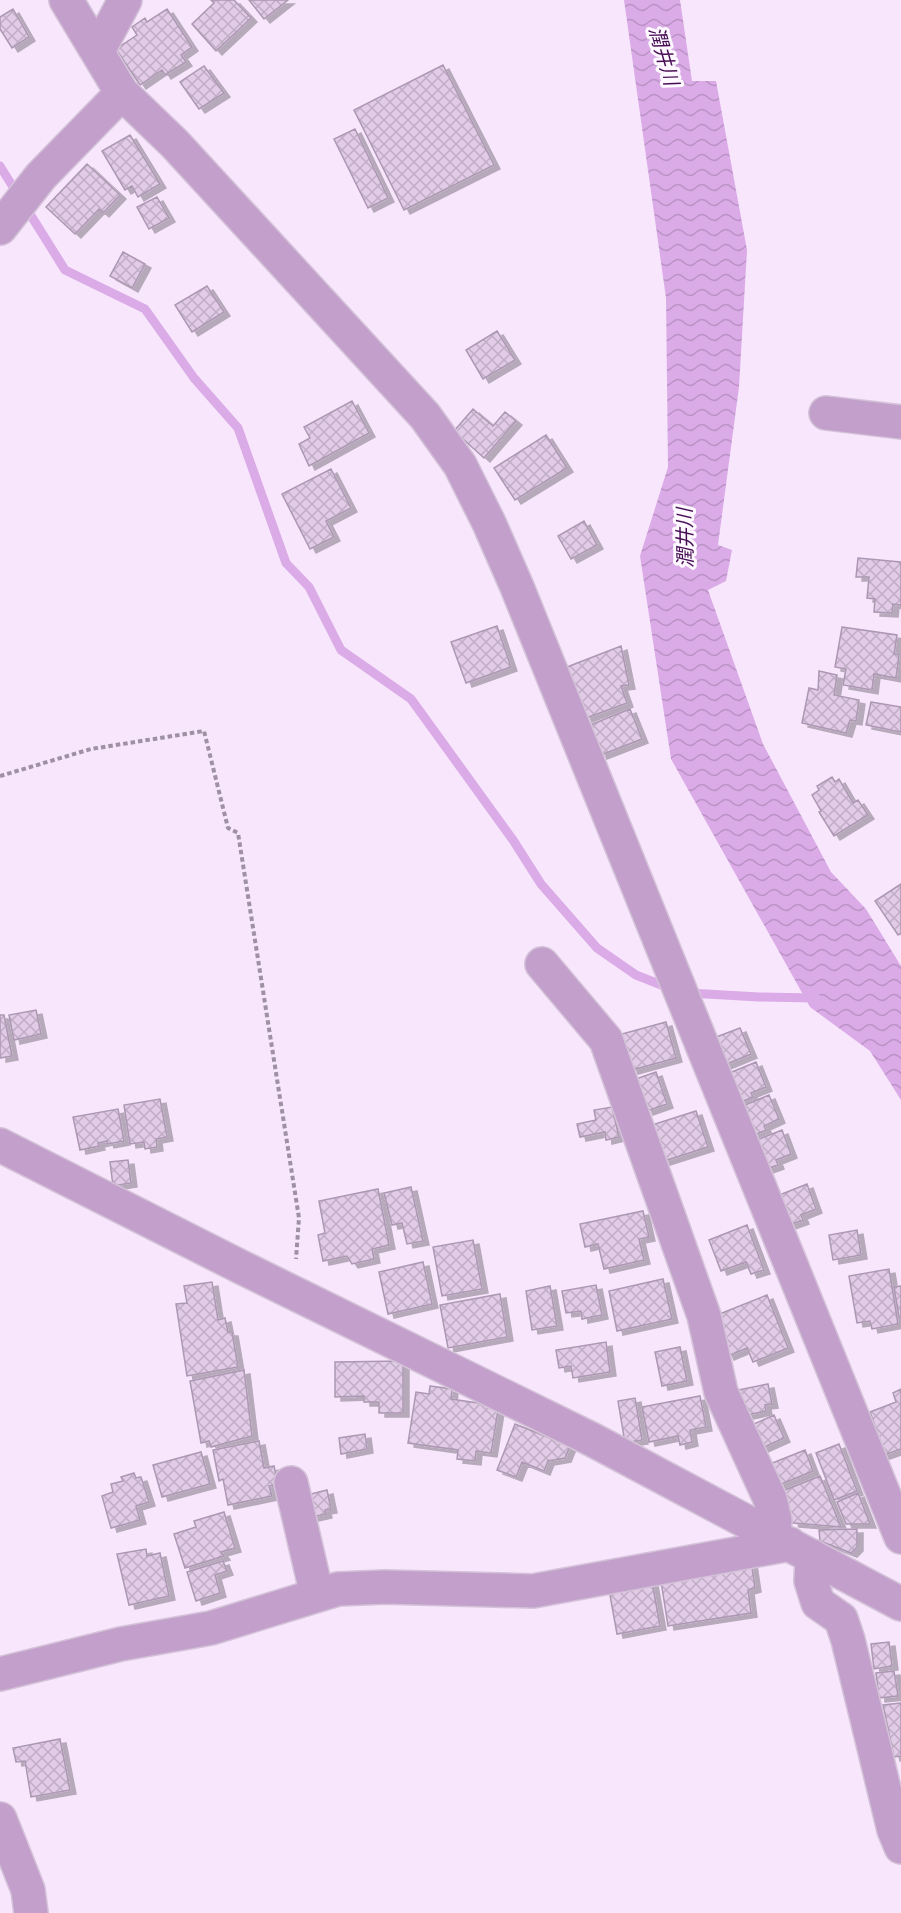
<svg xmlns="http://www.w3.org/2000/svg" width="901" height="1913" font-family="'Space Grotesk','Noto Sans JP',sans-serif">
<defs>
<pattern id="water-waves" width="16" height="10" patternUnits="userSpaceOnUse" patternTransform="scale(1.5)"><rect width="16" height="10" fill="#daabe6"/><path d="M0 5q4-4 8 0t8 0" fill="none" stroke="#ba92c5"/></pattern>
<pattern id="building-cross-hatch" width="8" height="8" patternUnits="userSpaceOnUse" patternTransform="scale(1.5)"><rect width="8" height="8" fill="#e1cbe6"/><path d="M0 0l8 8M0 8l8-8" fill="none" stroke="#c0adc5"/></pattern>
<filter id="shadow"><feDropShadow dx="6" dy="4" stdDeviation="0" flood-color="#0004"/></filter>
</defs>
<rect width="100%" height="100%" fill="#f8e6fd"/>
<path fill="url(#water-waves)" d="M 624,0 L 680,0 L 692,81 L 716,81 L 747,250 L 739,387 L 718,545 L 732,550 L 726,581 L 708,590 L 763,744 L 831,872 L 866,909 L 901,966 L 901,1100 L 870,1051 L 810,1007 L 671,759 L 640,556 L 668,467 L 666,298 Z"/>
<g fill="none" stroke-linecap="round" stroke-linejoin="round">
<path stroke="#daabe6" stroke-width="9" d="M 0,166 L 18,195
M 25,206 L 65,270 L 145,309 L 194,378 L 238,428 L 286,563 L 309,587 L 341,650 L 411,699 L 513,840 L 541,884 L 597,948 L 636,975 L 669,988
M 689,993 L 759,997 L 816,998"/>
</g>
<path fill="url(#building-cross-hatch)" stroke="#ac98b2" stroke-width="1.5" filter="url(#shadow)" d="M 211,0 L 234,0 L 251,18 L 216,51 L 192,24 L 214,3 Z
M 249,0 L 288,0 L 264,19 Z
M 13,9 L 29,37 L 12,48 L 0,29 L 0,17 Z
M 167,9 L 192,47 L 181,55 L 186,62 L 165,75 L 162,70 L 140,85 L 116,49 L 137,35 L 132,27 L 145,18 L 147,22 Z
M 443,65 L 494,165 L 404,210 L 354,110 Z
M 204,66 L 224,93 L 199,109 L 180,82 Z
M 355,129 L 388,198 L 368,208 L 334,139 Z
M 130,135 L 160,184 L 138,197 L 132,186 L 125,190 L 102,151 Z
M 87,164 L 120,195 L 103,213 L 99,209 L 75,234 L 46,207 Z
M 157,197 L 169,218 L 149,229 L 137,207 Z
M 123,252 L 145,264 L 132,288 L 110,276 Z
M 207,286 L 224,312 L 192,332 L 175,305 Z
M 497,331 L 515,360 L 483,379 L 466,350 Z
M 352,401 L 369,433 L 309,466 L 299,444 L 310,438 L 304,427 Z
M 473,409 L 493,426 L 505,412 L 516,421 L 484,458 L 454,431 Z
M 546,435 L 567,468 L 515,500 L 494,468 Z
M 331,469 L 351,508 L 326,521 L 334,537 L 310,549 L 282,494 Z
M 584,521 L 597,545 L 571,559 L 558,536 Z
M 858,558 L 901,562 L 901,605 L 893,604 L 892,613 L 874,612 L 875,599 L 867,598 L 869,577 L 856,577 Z
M 497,626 L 511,667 L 466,683 L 451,642 Z
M 842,627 L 897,635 L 894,654 L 899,655 L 896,678 L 874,674 L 872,690 L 843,685 L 846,669 L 835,667 Z
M 621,646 L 629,685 L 621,686 L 627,703 L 586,718 L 567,667 Z
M 819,671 L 837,675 L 834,695 L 859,700 L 856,721 L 850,720 L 846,733 L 802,723 L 809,688 L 818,690 Z
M 871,702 L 901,707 L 901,732 L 866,725 Z
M 630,709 L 642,739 L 601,755 L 590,725 Z
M 832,777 L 835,782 L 839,779 L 853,803 L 858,800 L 868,815 L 834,836 L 819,812 L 821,811 L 812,795 L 819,790 L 817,786 Z
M 901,884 L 901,933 L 898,935 L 875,901 Z
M 36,1010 L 41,1034 L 14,1040 L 9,1015 Z
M 0,1015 L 4,1015 L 12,1056 L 0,1058 Z
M 666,1022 L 676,1058 L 632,1070 L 622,1034 Z
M 740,1028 L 751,1054 L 722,1066 L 711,1039 Z
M 756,1062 L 766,1087 L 751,1093 L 753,1097 L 739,1103 L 727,1074 Z
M 656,1072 L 667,1104 L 647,1111 L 636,1079 Z
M 769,1095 L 779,1119 L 764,1126 L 766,1130 L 752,1136 L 740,1107 Z
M 160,1099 L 167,1137 L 156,1139 L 157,1147 L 145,1149 L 144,1142 L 130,1144 L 124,1105 Z
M 612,1107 L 619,1137 L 606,1140 L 605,1132 L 580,1137 L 577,1124 L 596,1120 L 594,1110 Z
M 118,1109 L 124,1141 L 108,1144 L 107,1141 L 98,1143 L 99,1146 L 80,1150 L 73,1117 Z
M 696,1111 L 708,1147 L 664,1161 L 652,1125 Z
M 782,1130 L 791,1154 L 776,1160 L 778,1165 L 764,1170 L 752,1142 Z
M 128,1160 L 131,1183 L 113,1186 L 110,1162 Z
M 807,1184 L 816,1209 L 801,1215 L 803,1220 L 789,1225 L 777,1196 Z
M 411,1187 L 423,1241 L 407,1244 L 402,1223 L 392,1225 L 384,1193 Z
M 378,1189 L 389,1245 L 372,1249 L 374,1259 L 352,1264 L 347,1256 L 323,1261 L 318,1235 L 325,1233 L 319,1201 Z
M 643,1211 L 649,1237 L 639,1239 L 644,1260 L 604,1269 L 598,1244 L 585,1247 L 580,1224 Z
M 747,1225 L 764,1270 L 751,1274 L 746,1262 L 721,1271 L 709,1240 Z
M 857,1230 L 861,1255 L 833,1260 L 829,1235 Z
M 473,1240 L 482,1289 L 442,1296 L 433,1247 Z
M 423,1262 L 432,1304 L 388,1314 L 379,1272 Z
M 889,1269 L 898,1324 L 872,1329 L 870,1321 L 857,1323 L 849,1276 Z
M 663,1279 L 672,1319 L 617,1331 L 609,1291 Z
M 212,1282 L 218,1320 L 225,1318 L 228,1332 L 232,1332 L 238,1367 L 187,1376 L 176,1304 L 187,1303 L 184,1286 Z
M 596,1285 L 602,1315 L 582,1319 L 581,1311 L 566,1313 L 562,1291 Z
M 550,1286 L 557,1326 L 532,1330 L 526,1291 Z
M 901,1286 L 901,1317 L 899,1317 L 894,1287 Z
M 500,1294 L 507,1337 L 448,1348 L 440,1305 Z
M 767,1295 L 788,1348 L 753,1362 L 747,1348 L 728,1356 L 712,1317 Z
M 606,1342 L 610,1372 L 573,1378 L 571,1366 L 559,1368 L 556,1350 Z
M 680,1347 L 687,1381 L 662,1386 L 655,1352 Z
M 403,1361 L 403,1413 L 379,1413 L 379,1402 L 364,1402 L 364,1396 L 335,1397 L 335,1362 Z
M 244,1370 L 252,1436 L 211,1447 L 209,1441 L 201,1443 L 190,1381 Z
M 768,1384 L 772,1404 L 765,1405 L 766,1411 L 742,1416 L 738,1390 Z
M 430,1386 L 452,1389 L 451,1399 L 485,1404 L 498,1410 L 491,1453 L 476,1451 L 475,1461 L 457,1459 L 458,1450 L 408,1443 L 416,1392 L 429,1394 Z
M 901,1389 L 901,1449 L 878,1457 L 874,1446 L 881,1443 L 870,1412 L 896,1402 L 893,1393 Z
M 700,1396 L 706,1427 L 690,1430 L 692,1442 L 680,1445 L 678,1436 L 649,1442 L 642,1407 Z
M 635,1398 L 642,1440 L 625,1443 L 618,1401 Z
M 774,1415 L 784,1438 L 762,1448 L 752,1425 Z
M 515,1424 L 570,1446 L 565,1458 L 548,1461 L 544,1471 L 522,1462 L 516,1477 L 497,1470 Z
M 365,1434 L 367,1449 L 341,1454 L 339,1438 Z
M 259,1441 L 264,1468 L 274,1466 L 278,1484 L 269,1486 L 272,1496 L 228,1505 L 223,1479 L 219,1481 L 213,1450 Z
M 839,1444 L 857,1491 L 834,1500 L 816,1453 Z
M 805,1450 L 813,1471 L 779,1485 L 770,1464 Z
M 201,1452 L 210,1484 L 162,1497 L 153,1465 Z
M 134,1473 L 136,1478 L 141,1477 L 149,1502 L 136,1506 L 140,1520 L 111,1528 L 102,1496 L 113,1492 L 111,1484 L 123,1481 L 121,1477 Z
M 820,1476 L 841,1527 L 793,1523 L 780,1492 Z
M 327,1490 L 331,1509 L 325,1510 L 326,1514 L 312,1517 L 307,1495 Z
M 858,1493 L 870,1524 L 846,1524 L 837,1502 Z
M 224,1512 L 235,1548 L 221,1552 L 224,1556 L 185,1568 L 174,1534 L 196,1527 L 194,1521 Z
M 857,1529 L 857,1547 L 851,1553 L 820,1541 L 819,1530 Z
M 146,1549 L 147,1556 L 160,1553 L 169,1596 L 129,1605 L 117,1554 Z
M 223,1561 L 227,1571 L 215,1575 L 220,1593 L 196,1601 L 187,1572 Z
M 751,1561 L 755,1588 L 748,1590 L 751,1613 L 668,1626 L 660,1575 Z
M 651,1576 L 660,1626 L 617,1634 L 608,1584 Z
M 889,1642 L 892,1666 L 874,1669 L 871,1644 Z
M 894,1671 L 898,1696 L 879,1698 L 876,1673 Z
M 901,1703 L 901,1756 L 894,1757 L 883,1705 Z
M 60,1739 L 70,1790 L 31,1797 L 25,1761 L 16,1762 L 13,1748 Z"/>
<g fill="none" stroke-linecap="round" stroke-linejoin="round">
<defs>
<path id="minor" d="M 66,0 L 122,93 L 175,144 L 425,416 L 460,465 L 489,523 L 517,587 L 901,1537
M 98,51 L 125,0
M 0,228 L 41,176 L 122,93
M 826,413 L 901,422
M 542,964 L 606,1040 L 704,1316 L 721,1392 L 770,1499 L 775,1520 L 774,1536
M 0,1145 L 241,1267 L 593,1440 L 901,1604
M 291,1483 L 317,1595
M 812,1556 L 811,1581 L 818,1603 L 841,1619 L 848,1640 L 894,1830 L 901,1847
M 0,1674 L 121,1644 L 211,1628 L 338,1589 L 385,1587 L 533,1591 L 790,1544
M 0,1819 L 28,1890 L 31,1913"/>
</defs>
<use href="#minor" stroke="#d4c3d8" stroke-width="36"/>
<path stroke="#9e91a2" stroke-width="4" stroke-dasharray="4.5 3" stroke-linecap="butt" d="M 0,776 L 91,749 L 204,731 L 228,828 L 238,833 L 299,1218 L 296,1259"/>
<use href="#minor" stroke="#c2a0cb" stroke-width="33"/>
</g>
<g text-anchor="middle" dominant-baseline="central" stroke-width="6" stroke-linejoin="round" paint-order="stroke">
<g font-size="20" font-style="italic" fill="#470d54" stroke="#fdf9ff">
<text transform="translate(664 56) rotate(74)">潤井川</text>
<text transform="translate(685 538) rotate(-91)">潤井川</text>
</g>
</g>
</svg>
